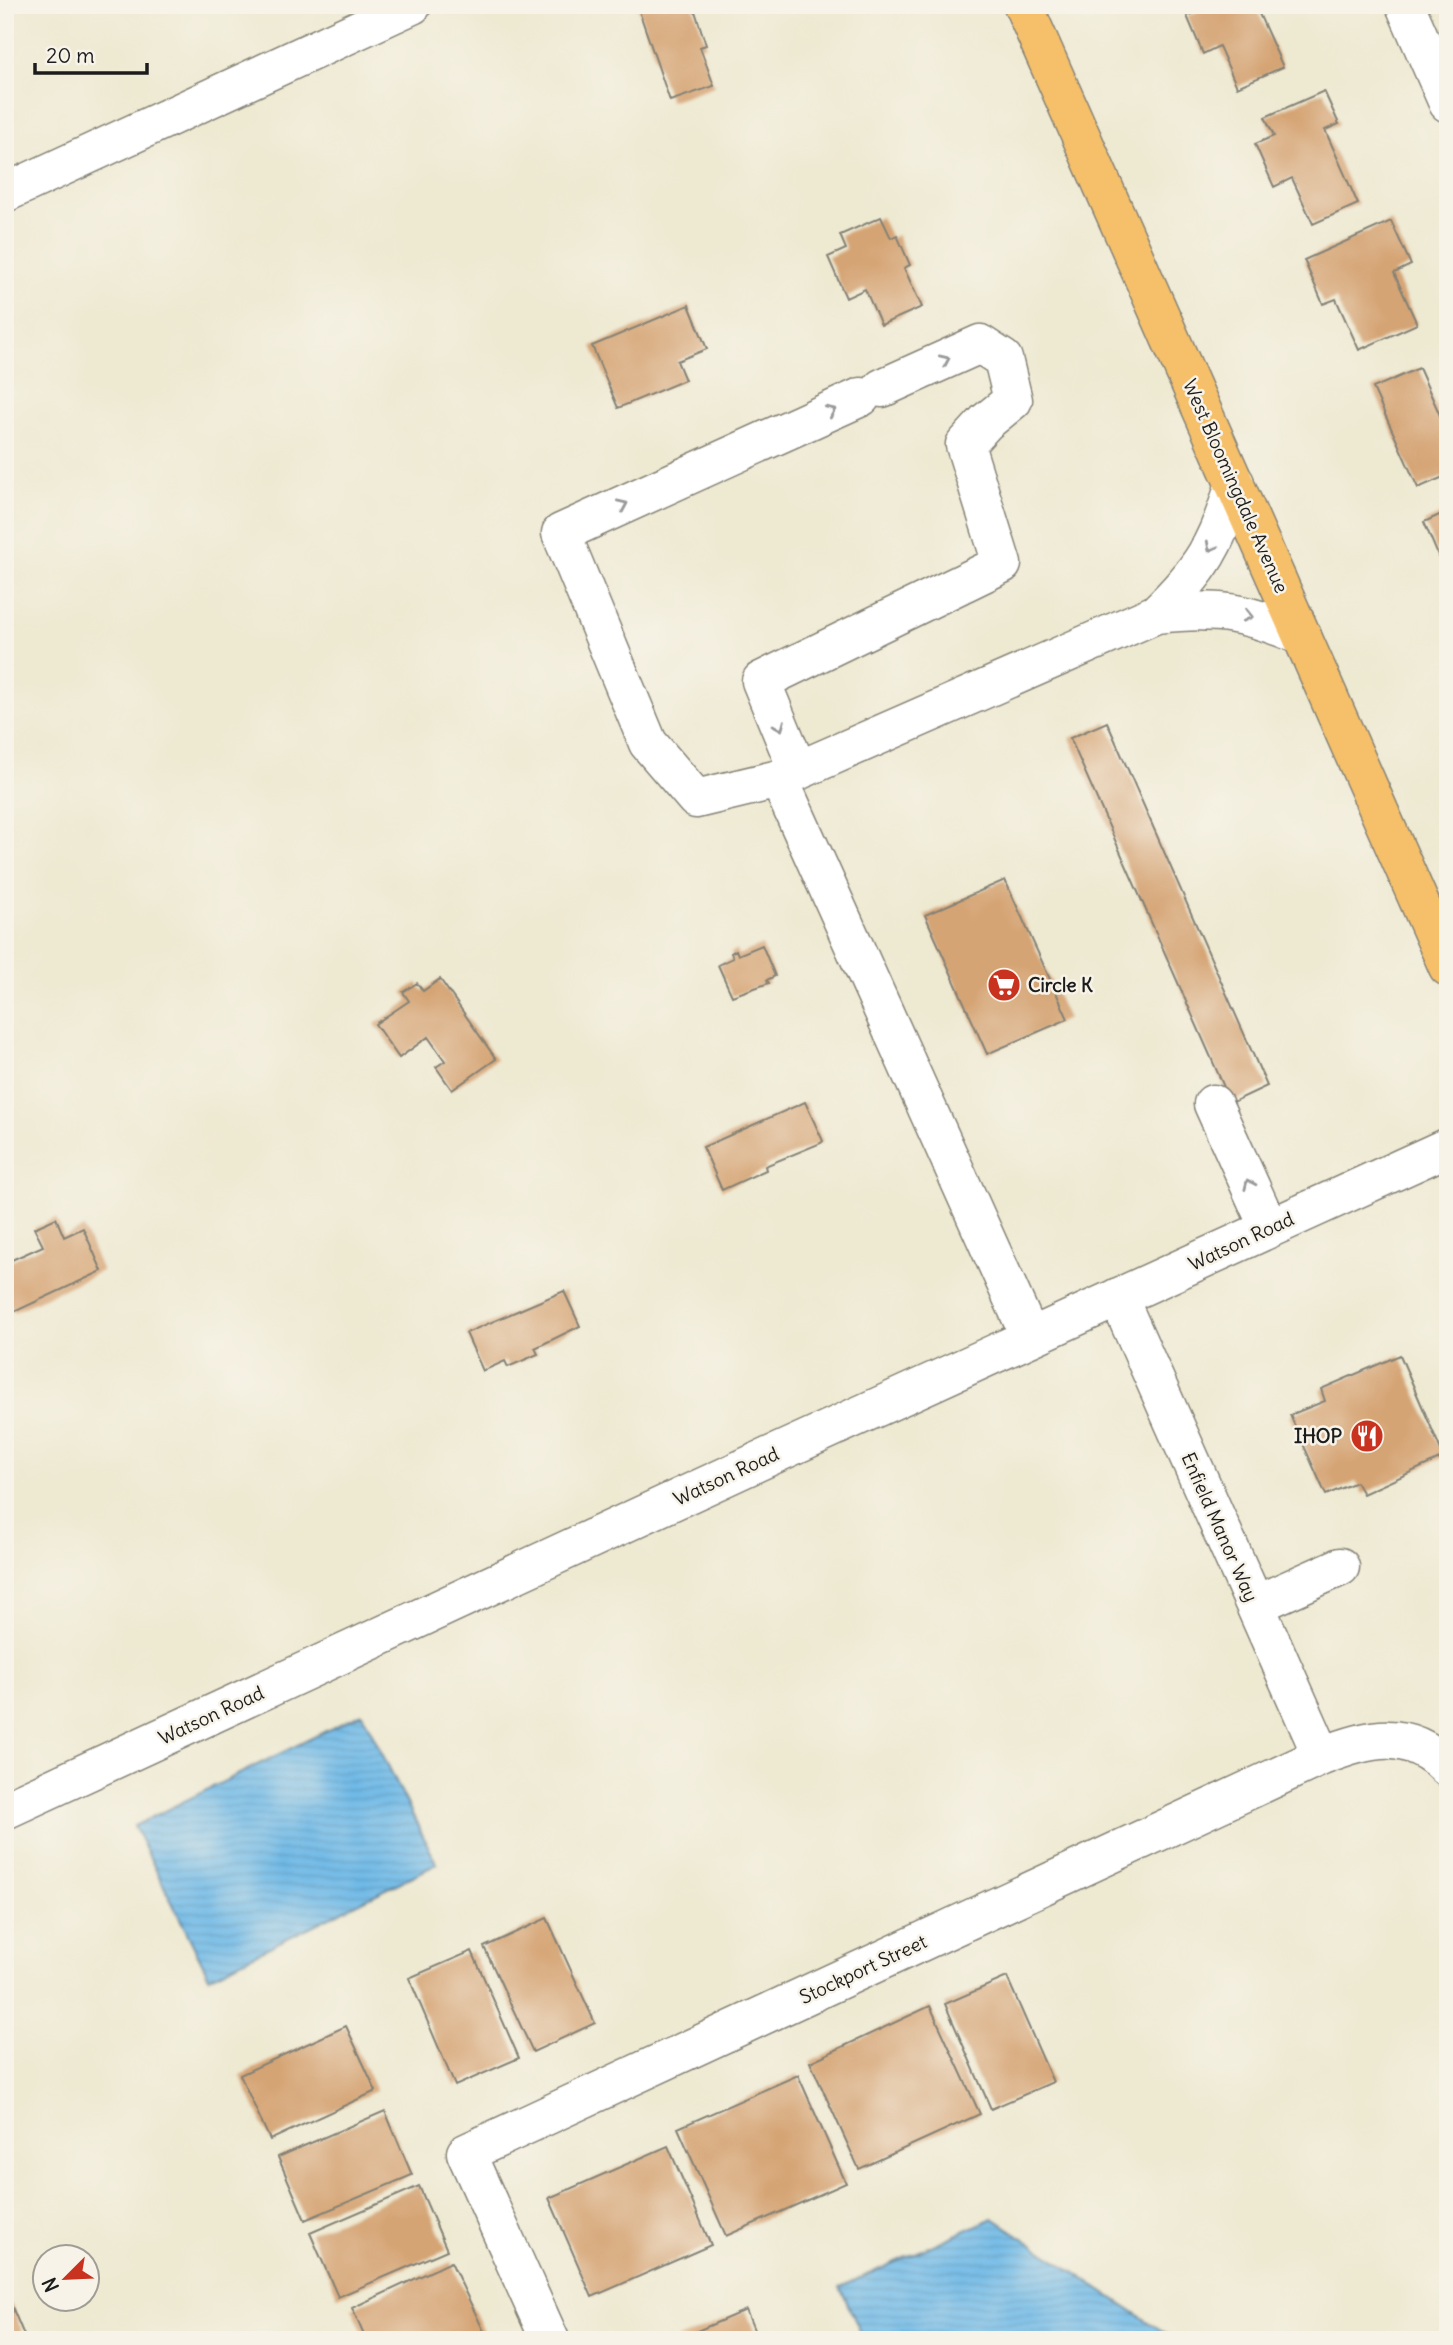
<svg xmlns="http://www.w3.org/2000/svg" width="1453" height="2345" font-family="Delius,sans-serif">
<defs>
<pattern id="water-rules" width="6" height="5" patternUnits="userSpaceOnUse" patternTransform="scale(1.75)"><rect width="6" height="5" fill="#6eb9e7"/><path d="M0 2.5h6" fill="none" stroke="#5f9ec6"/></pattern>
</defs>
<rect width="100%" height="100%" fill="#f7f3e8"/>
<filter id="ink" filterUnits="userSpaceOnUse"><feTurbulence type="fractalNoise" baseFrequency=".0143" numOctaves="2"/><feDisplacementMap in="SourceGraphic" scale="14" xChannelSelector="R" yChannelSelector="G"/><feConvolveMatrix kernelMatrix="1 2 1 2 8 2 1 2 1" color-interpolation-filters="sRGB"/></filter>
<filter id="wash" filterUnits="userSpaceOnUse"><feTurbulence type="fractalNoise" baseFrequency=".00686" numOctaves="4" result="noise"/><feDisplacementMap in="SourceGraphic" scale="28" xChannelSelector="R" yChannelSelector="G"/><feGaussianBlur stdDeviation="1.57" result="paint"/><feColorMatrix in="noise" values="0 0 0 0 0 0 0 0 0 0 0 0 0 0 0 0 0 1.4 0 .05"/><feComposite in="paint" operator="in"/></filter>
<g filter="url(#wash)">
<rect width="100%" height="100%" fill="#eee9d1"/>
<path fill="url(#water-rules)" stroke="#456a82" stroke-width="2" d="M 362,1713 L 437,1864 L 209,1977 L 134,1826 Z
M 993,2218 L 1176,2340 L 864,2340 L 840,2287 Z"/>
<g id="blocks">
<path fill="#d5a474" d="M 637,5 L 693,5 L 706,45 L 700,47 L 714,86 L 670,101 Z
M 1201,5 L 1260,5 L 1256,7 L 1283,67 L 1237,87 L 1219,46 L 1203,54 L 1187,16 L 1202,9 Z
M 1324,91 L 1339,124 L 1325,130 L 1358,204 L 1313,224 L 1292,178 L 1274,187 L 1255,144 L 1274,136 L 1265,117 Z
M 881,217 L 891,238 L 897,235 L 910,265 L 904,268 L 922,307 L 881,325 L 865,289 L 846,298 L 828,257 L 846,249 L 840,235 Z
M 1391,221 L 1411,265 L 1394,273 L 1417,324 L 1359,350 L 1336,299 L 1323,304 L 1304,260 Z
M 689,305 L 707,349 L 677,361 L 685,380 L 618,408 L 592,346 Z
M 1419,368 L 1443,422 L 1448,421 L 1448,475 L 1418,488 L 1373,388 Z
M 1448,511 L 1448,556 L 1440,560 L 1424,522 Z
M 1107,722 L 1267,1086 L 1231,1103 L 1070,738 Z
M 1005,880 L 1068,1019 L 987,1054 L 925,915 Z
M 762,945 L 775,976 L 767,980 L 769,983 L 732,996 L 718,965 L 733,958 L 731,953 L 736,950 L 738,955 Z
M 440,979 L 496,1059 L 452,1090 L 436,1067 L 445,1061 L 428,1037 L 399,1058 L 375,1024 L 409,1001 L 403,992 L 417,983 L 423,991 Z
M 805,1102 L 823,1141 L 821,1143 L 765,1166 L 766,1170 L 722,1190 L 703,1147 Z
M 56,1218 L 64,1237 L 83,1228 L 102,1271 L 14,1312 L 5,1293 L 5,1263 L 43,1246 L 34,1228 Z
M 564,1291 L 580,1326 L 535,1348 L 538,1354 L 508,1367 L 505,1361 L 483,1371 L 466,1333 Z
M 1400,1355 L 1444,1457 L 1363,1494 L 1356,1482 L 1326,1495 L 1290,1415 L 1325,1401 L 1321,1389 Z
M 547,1918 L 595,2023 L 533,2052 L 484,1947 Z
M 472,1951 L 519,2058 L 455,2086 L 409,1978 Z
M 1007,1977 L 1053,2082 L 991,2109 L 945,2004 Z
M 930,2006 L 980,2114 L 859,2169 L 810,2062 Z
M 346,2026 L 376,2091 L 270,2140 L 240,2075 Z
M 798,2075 L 846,2183 L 726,2236 L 678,2128 Z
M 385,2111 L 412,2175 L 305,2220 L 278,2157 Z
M 668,2146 L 711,2245 L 592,2297 L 549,2198 Z
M 419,2186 L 447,2250 L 338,2297 L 310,2233 Z
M 451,2262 L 488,2340 L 366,2340 L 352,2308 Z
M 5,2290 L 26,2340 L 5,2340 Z
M 746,2310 L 758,2340 L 676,2340 Z"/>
</g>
</g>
<g filter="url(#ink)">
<use href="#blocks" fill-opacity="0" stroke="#858276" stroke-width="2"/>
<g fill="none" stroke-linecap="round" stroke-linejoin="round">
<defs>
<path id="minor" d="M 1405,5 L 1448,103
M 5,193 L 412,5
M 1156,614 C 1201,571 1218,543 1235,483
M 798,771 L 761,681 L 1002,564 L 965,445 L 986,422 L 1013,400 L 1003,359 L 980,344 L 882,388
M 779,779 L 696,799 L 648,743 L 561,533 L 861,397
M 1213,1104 L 1269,1228
M 1118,1297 L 1322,1756
M 1030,1337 L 779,779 L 1156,614 C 1217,607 1247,612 1302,636
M 1255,1605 L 1340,1567
M 5,1810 L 755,1463 L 1448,1147
M 550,2340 L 466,2153 L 1322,1756 C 1371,1738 1407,1727 1448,1768"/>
<path id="major" d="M 1023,5 L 1448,967"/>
</defs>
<use href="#minor" stroke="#858276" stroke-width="41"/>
<use href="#major" stroke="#858276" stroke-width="41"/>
<use href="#minor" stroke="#fff" stroke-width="38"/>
<use href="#major" stroke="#f6c06b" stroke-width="38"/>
</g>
<defs><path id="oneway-chevron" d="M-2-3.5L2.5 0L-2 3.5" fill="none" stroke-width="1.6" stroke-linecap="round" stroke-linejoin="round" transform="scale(1.75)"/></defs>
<g stroke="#999">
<use href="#oneway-chevron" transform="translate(945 360) rotate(-24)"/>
<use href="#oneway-chevron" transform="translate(831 411) rotate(-24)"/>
<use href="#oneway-chevron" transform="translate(623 505) rotate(-24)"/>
<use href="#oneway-chevron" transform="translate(1211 547) rotate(118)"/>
<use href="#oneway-chevron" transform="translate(1248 616) rotate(13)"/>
<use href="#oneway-chevron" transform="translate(780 726) rotate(68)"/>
<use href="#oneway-chevron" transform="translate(1249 1184) rotate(-114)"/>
</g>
</g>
<defs>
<symbol id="supermarket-disc" viewBox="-11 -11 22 22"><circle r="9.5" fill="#c8321e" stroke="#f7f3e8"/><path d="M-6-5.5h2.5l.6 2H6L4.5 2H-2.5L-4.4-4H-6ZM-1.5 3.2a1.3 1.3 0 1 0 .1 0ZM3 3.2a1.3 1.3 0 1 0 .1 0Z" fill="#fff"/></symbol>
<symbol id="restaurant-disc" viewBox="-11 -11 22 22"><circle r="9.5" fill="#c8321e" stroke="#f7f3e8"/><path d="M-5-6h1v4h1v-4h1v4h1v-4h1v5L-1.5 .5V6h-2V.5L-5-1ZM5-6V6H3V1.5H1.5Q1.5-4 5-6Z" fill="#fff"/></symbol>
</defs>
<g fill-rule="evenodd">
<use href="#supermarket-disc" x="985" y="966" width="38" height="38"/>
<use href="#restaurant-disc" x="1348" y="1417" width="38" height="38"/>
</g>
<g text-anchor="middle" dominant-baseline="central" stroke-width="5" stroke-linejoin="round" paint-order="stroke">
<g font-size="19" fill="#1c1c1c" stroke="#f7f3e8">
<text transform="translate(1236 486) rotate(66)">West Bloomingdale Avenue</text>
<text transform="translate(1241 1241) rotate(-25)">Watson Road</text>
<text transform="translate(726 1476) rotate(-25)">Watson Road</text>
<text transform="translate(1220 1527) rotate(66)">Enfield Manor Way</text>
<text transform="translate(211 1715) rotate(-25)">Watson Road</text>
<text transform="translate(863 1969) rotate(-25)">Stockport Street</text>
</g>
<g font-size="19" font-weight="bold" fill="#1c1c1c" stroke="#f7f3e8" text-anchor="start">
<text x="1028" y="985">Circle K</text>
<text x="1342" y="1436" text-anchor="end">IHOP</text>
</g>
</g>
<rect width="1453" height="2345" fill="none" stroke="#f7f3e8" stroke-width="28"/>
<g transform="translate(66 2278) rotate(246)"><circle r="33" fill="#f7f3e8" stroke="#9f9d96" stroke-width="2"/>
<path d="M0-5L12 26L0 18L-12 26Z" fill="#c8321e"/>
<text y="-10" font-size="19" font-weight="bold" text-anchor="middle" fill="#1c1c1c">N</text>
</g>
<path d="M35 63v10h112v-10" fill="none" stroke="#1c1c1c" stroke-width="3.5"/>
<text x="46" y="63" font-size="21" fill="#1c1c1c" stroke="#f7f3e8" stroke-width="5" paint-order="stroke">20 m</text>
</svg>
